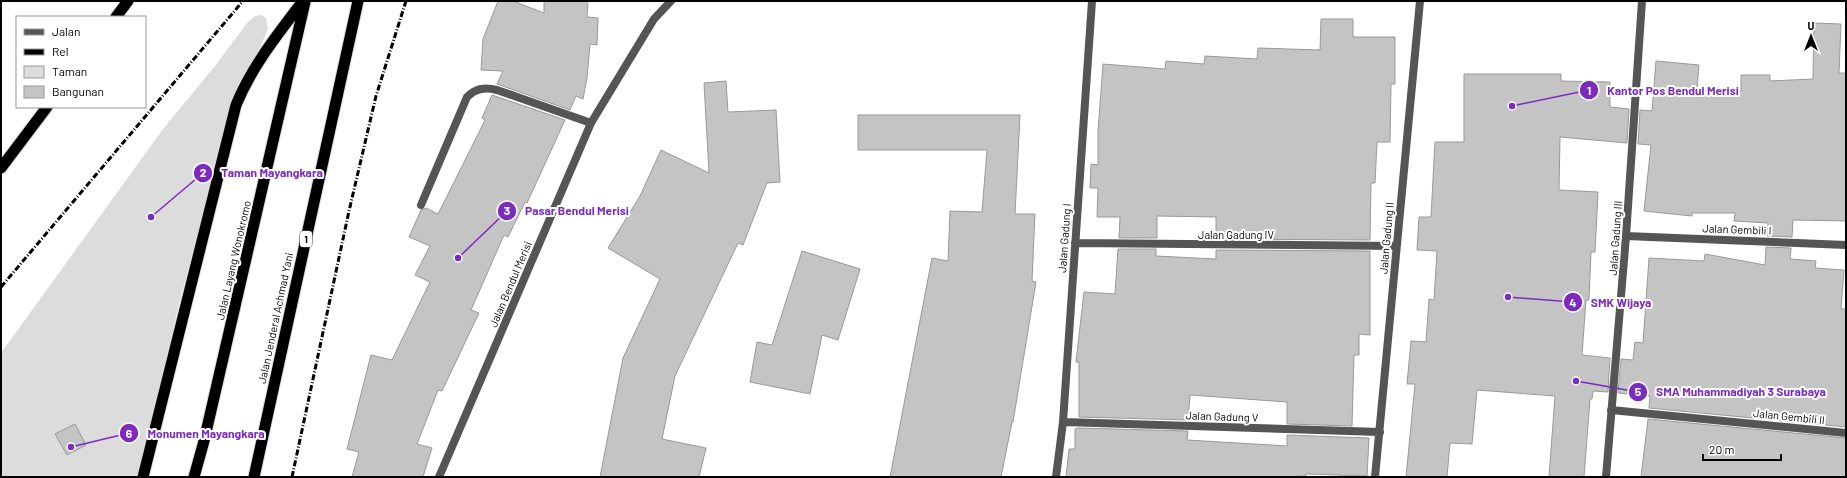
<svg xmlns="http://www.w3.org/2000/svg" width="1847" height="478" font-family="Barlow,sans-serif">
<rect width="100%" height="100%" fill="#fff"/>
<path fill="#dcdcdc" d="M 261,15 L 266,18 L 268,29 L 227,123 L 179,304 L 139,477 L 1,477 L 1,353 L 163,129 L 215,66 L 247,23 L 255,16 Z"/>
<path fill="#c4c4c4" stroke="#999" d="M 498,1 L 513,1 L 544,13 L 544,1 L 588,1 L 587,17 L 598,18 L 597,45 L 590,44 L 587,78 L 583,99 L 576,96 L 570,110 L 497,84 L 503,71 L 481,70 L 483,39 Z
M 1321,19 L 1353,19 L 1353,37 L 1395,37 L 1395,84 L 1391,84 L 1390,142 L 1377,142 L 1375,183 L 1371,183 L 1370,240 L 1216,239 L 1216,217 L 1157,216 L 1157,238 L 1119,238 L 1120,217 L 1097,217 L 1098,188 L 1090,188 L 1091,164 L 1098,165 L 1098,131 L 1103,64 L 1165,69 L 1166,61 L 1204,64 L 1205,56 L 1257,59 L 1258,48 L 1320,50 Z
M 1814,23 L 1841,24 L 1839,73 L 1846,73 L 1846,221 L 1793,220 L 1792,237 L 1767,236 L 1768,223 L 1734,221 L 1735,213 L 1692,213 L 1692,216 L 1644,211 L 1651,145 L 1638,144 L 1640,110 L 1652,111 L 1656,61 L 1699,65 L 1697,90 L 1741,91 L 1741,75 L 1770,75 L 1770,81 L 1813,79 Z
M 1464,74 L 1561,74 L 1561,81 L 1610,82 L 1610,107 L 1629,109 L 1627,143 L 1560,137 L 1559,190 L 1598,192 L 1595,252 L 1591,252 L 1589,300 L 1586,300 L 1582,355 L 1610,358 L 1608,392 L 1593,391 L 1592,399 L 1590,399 L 1584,477 L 1549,477 L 1555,396 L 1477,390 L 1472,444 L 1450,443 L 1447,477 L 1406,477 L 1415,384 L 1407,384 L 1411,341 L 1426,342 L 1429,299 L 1434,300 L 1437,251 L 1417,250 L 1419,217 L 1431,217 L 1435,142 L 1464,142 Z
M 726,81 L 728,112 L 776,110 L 780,182 L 767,183 L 743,245 L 738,243 L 675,376 L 662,439 L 706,448 L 699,477 L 600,477 L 623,358 L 660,279 L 608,248 L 640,196 L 661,150 L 709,173 L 704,83 Z
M 492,95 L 565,120 L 527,203 L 525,202 L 508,237 L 504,235 L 471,310 L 479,313 L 442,391 L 438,390 L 417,444 L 432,448 L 423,477 L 352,477 L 359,452 L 347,449 L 371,355 L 392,360 L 430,282 L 415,275 L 430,246 L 409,237 L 421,210 L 426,208 L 438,214 L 485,120 L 482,118 Z
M 858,115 L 1020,115 L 1015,214 L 1035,214 L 1032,281 L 1036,282 L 1013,422 L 1012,422 L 1001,477 L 890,477 L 932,258 L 948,261 L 950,211 L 982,212 L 987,150 L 858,150 Z
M 1766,247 L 1791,248 L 1790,259 L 1816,261 L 1815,268 L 1844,270 L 1841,309 L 1846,309 L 1846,427 L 1649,408 L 1650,396 L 1618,393 L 1621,359 L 1633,360 L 1635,342 L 1643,343 L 1649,258 L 1704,261 L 1705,254 L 1765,265 Z
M 1118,249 L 1156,249 L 1156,256 L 1216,259 L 1216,250 L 1370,251 L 1370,335 L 1359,334 L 1359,355 L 1354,355 L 1352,426 L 1287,424 L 1287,402 L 1190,395 L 1188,420 L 1079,417 L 1079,362 L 1076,362 L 1084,292 L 1115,294 Z
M 802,251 L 860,269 L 838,340 L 822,335 L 810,394 L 750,382 L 757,342 L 772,345 Z
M 1648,419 L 1846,438 L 1846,477 L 1641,477 Z
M 75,424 L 86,445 L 67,455 L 55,434 Z
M 1079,428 L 1188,431 L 1187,440 L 1287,446 L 1287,435 L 1369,438 L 1367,476 L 1306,474 L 1306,476 L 1280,477 L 1066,477 L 1069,449 L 1075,449 L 1075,429 Z"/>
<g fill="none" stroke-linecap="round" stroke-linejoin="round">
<defs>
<path id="trunk" d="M 116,17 L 128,1
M 1,168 L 47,107
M 143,477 L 236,105 C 252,66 278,34 303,1
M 194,477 L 204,441 L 305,2
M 254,477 L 358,1"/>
</defs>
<use href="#trunk" stroke="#dbdbdb" stroke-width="13"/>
<path stroke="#555" stroke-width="8" d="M 421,205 L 467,97 C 476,88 485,87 497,90 L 591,123
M 1626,236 L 1846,245
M 1075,243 L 1396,246
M 1611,410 L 1846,433
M 1063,422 L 1380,432
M 1056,477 L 1063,422 L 1092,1
M 1375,477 L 1420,1
M 1606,477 L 1626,236 L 1642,1"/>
<path stroke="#555" stroke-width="8" d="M 439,477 L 591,123 L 654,19 L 671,1"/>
<use href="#trunk" stroke="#000" stroke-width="11"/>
<path stroke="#000" stroke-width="3" stroke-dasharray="6 2 1 2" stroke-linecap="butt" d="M 1,287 L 243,1
M 292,477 L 349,211 L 376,96 L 406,1"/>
</g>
<g text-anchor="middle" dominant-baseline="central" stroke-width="4" stroke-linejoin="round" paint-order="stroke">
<rect fill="#fff" stroke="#4c4c4c" stroke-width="1" x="300" y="231" width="12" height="16" rx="3"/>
<g font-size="10" font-weight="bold" fill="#000">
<text x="306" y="239">1</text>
</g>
<g font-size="11" fill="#000" stroke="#fff">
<text transform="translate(1737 229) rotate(2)">Jalan Gembili I</text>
<text x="1236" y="234">Jalan Gadung IV</text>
<text transform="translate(1064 238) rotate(-86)">Jalan Gadung I</text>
<text transform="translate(1386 238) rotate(-85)">Jalan Gadung II</text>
<text transform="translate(1615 238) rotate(-86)">Jalan Gadung III</text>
<text transform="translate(233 260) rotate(-77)">Jalan Layang Wonokromo</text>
<text transform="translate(510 284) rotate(-67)">Jalan Bendul Merisi</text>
<text transform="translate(275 318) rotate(-78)">Jalan Jenderal Achmad Yani</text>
<text transform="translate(1222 416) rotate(2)">Jalan Gadung V</text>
<text transform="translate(1789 416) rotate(6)">Jalan Gembili II</text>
</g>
</g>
<path fill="none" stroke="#7b2cbf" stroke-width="1.5" d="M1512 106L1589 90M151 217L203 173M458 258L507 211M1508 297L1573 302M1576 381L1638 392M71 447L129 433"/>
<g fill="#7b2cbf" stroke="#fff" stroke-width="1.5">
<circle cx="1512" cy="106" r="4"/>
<circle cx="151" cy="217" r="4"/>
<circle cx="458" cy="258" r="4"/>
<circle cx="1508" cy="297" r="4"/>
<circle cx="1576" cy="381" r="4"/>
<circle cx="71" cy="447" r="4"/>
<circle cx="1589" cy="90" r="10"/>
<circle cx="203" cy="173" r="10"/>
<circle cx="507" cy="211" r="10"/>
<circle cx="1573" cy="302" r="10"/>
<circle cx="1638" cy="392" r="10"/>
<circle cx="129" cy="433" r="10"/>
</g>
<g font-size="12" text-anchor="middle" font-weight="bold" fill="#fff">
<text x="1589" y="95">1</text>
<text x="203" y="177">2</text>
<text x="507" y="215">3</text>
<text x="1573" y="307">4</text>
<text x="1638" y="396">5</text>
<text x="129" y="438">6</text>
</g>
<g font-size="12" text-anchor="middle" font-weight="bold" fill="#7b2cbf" stroke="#fff" stroke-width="4" stroke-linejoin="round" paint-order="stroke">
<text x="1673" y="95">Kantor Pos Bendul Merisi</text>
<text x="272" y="177">Taman Mayangkara</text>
<text x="577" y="215">Pasar Bendul Merisi</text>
<text x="1621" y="307">SMK Wijaya</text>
<text x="1741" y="396">SMA Muhammadiyah 3 Surabaya</text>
<text x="206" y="438">Monumen Mayangkara</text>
</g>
<rect width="1847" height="478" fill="none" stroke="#000000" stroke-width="4"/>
<rect x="16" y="16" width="130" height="92" fill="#ffffff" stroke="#999999"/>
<rect x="24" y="29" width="20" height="6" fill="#555555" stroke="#999999"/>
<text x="52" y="36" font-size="12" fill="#000000">Jalan</text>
<rect x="24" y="49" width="20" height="6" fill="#000000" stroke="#999999"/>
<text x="52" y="56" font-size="12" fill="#000000">Rel</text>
<rect x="24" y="66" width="20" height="12" fill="#dcdcdc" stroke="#999999"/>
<text x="52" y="76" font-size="12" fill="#000000">Taman</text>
<rect x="24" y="86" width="20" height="12" fill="#c4c4c4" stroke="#999999"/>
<text x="52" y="96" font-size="12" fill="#000000">Bangunan</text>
<g transform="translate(1811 36)" stroke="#ffffff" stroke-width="3" paint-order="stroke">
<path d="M0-3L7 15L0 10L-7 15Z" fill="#000000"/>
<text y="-6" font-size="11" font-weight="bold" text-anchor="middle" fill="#000000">U</text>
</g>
<path d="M1703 454v6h78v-6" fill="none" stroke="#000000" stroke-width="2"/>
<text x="1709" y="454" font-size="12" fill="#000000" stroke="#ffffff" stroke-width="3" paint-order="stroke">20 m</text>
</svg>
